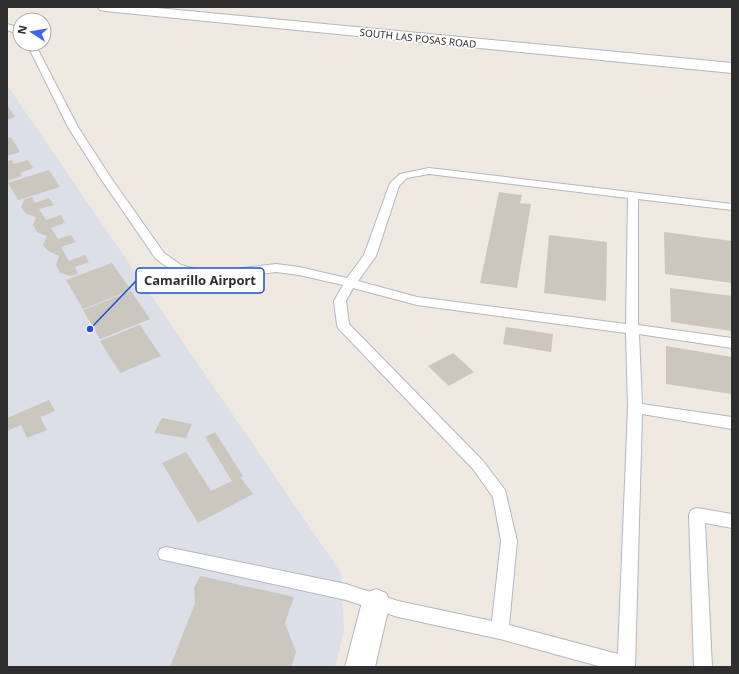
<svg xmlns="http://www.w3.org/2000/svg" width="739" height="674" font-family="'Noto Sans',sans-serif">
<rect width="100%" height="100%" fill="#efe9e1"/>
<path fill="#dcdee8" d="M 7,85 L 341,573 L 344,631 L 335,667 L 7,667 Z"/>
<path fill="#cbc7bf" d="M 7,105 L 15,117 L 7,120 Z
M 11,137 L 20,152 L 7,156 L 7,138 Z
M 12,160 L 14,164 L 28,160 L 33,168 L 20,173 L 22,176 L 7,181 L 7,161 Z
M 49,170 L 60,187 L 18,200 L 8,183 Z
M 499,192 L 522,195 L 520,203 L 531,204 L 517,288 L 480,283 Z
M 32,197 L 35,203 L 49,198 L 54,205 L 39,209 L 46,220 L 61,215 L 65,223 L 51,228 L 58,239 L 71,235 L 76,242 L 61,247 L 69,261 L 85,255 L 89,262 L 75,267 L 78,274 L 71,276 L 60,273 L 56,265 L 59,256 L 48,251 L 43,245 L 47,236 L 37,232 L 33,225 L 36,217 L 26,214 L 21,207 L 25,199 Z
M 664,232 L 732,241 L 732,283 L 665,274 Z
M 549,235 L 607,242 L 606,301 L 544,293 Z
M 112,263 L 131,290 L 83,309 L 66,280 Z
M 670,288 L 732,296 L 732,331 L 671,322 Z
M 131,291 L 150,319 L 100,339 L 83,310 Z
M 140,325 L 161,356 L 120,373 L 100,341 Z
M 506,327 L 553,334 L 551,352 L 503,344 Z
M 666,346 L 732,357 L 732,394 L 666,384 Z
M 453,353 L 474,372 L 449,386 L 428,366 Z
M 49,400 L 55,411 L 40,417 L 47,430 L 27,438 L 21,425 L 7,431 L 7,418 Z
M 162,418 L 192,424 L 186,438 L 154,433 Z
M 215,432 L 243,476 L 240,477 L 253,494 L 198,523 L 162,463 L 186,452 L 211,491 L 232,481 L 205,437 Z
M 200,576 L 294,597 L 285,623 L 296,652 L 291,667 L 170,667 L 195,603 L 194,588 Z"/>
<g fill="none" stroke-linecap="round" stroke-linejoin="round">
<defs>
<path id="service" d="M 7,24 L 20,28 L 20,35 L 7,30 Z
M 27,44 L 35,44 L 78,127 L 111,178 L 164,253 L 181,265 L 199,270 L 218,271 L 276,264 L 299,267 L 347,278 L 364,255 L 390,183 L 400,174 L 429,168 L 732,204 L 732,210 L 638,199 L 638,325 L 732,338 L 732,348 L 639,334 L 642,404 L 732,417 L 732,429 L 642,414 L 635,667 L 602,667 L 500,639 L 398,617 L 346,600 L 160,559 L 158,554 L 160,549 L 166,547 L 346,584 L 398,601 L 492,621 L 501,541 L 493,497 L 473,469 L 338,328 L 337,325 L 334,301 L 343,285 L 299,275 L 276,272 L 218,279 L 199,278 L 173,271 L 156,259 L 101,179 L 68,127 ZM 429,174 L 628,198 L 626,324 L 417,297 L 358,281 L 376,256 L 399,186 L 407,178 ZM 353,288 L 417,305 L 626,333 L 628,408 L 618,654 L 509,625 L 517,541 L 505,490 L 483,461 L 349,324 L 346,301 Z
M 697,508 L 732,514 L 732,528 L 705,523 L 712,667 L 694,667 L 689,515 L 691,510 Z"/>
<path id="minor" d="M 376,589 L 386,593 L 390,602 L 375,667 L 345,667 L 362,602 L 366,593 Z"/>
<path id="secondary" d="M 98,7 L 147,7 L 732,63 L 732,73 L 105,11 L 100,10 Z"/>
</defs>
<use href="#service" stroke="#b4b7c1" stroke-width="2"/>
<use href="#minor" stroke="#b4b7c1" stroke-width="2"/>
<use href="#secondary" stroke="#b4b7c1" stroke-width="2"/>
<use href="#service" fill="#fff" fill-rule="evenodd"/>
<use href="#minor" fill="#fff" fill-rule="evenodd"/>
<use href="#secondary" fill="#fff" fill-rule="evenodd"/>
</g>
<g text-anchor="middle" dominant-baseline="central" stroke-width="3.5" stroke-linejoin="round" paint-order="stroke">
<g font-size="10" fill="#2e2e2e" stroke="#fff">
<text transform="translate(418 38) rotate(6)">SOUTH LAS POSAS ROAD</text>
</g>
</g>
<path fill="none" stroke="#1d4ed8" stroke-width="1.5" d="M90 329L136 281"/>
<circle fill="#1d4ed8" stroke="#fff" stroke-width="1.5" cx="90" cy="329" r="4"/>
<rect fill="#fff" stroke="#1d4ed8" stroke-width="1.5" x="136" y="268" width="128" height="25" rx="4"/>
<g font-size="13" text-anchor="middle" font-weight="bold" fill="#2e2e2e">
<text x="200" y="285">Camarillo Airport</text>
</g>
<rect width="739" height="674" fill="none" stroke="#2e2e2e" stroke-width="16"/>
<g transform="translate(32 32) rotate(282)"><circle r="19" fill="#ffffff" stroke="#ababab"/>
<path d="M0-3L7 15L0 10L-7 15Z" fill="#4264fb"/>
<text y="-6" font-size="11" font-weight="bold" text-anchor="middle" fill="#2e2e2e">N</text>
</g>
</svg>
